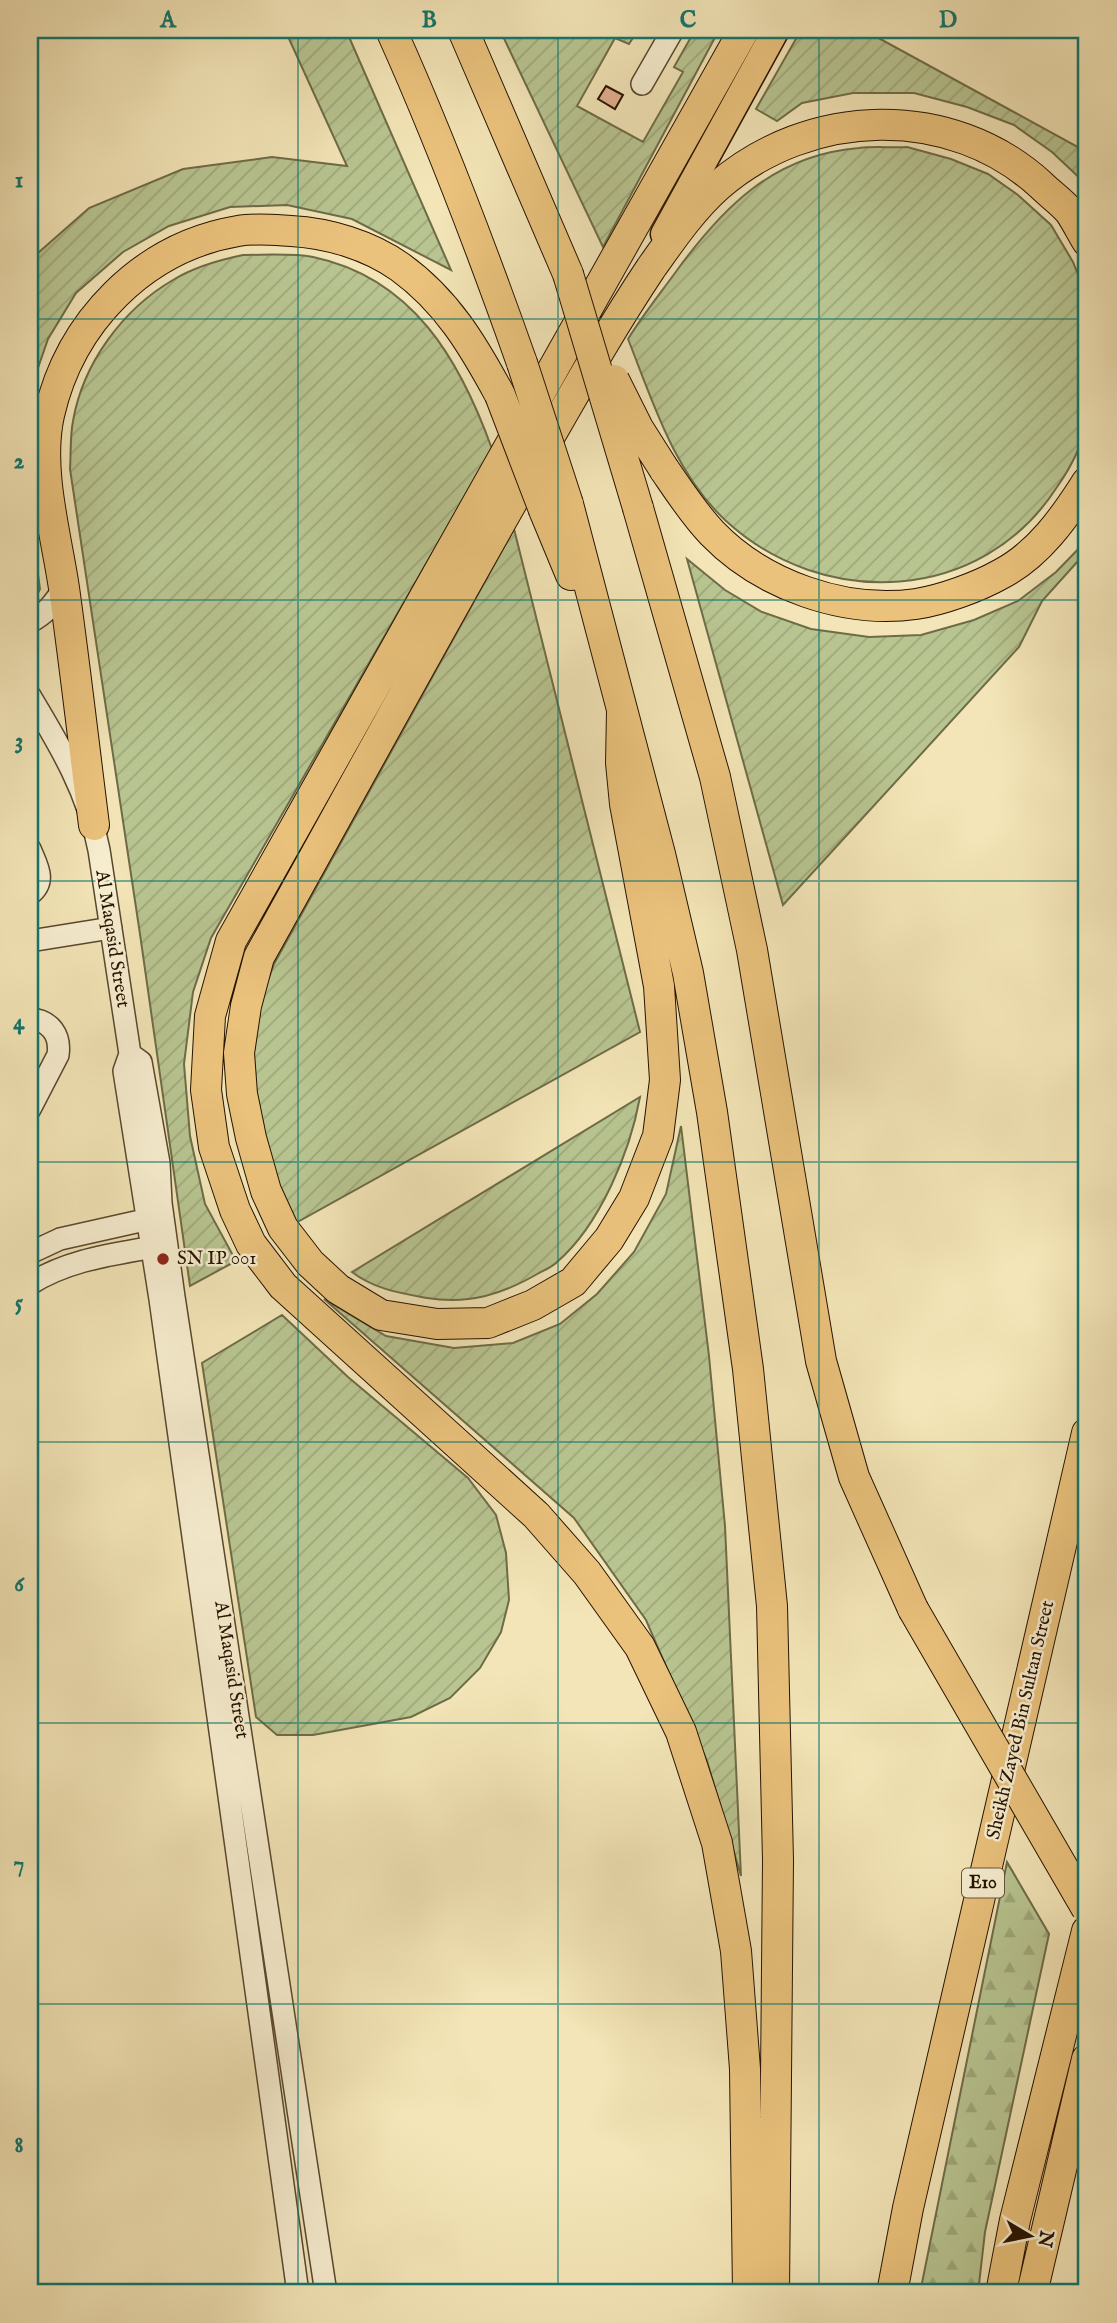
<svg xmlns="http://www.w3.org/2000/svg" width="1117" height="2323" font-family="'IM FELL English',serif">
<defs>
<pattern id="forest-firs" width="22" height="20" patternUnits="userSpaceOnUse" patternTransform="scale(1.75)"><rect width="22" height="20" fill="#b8c591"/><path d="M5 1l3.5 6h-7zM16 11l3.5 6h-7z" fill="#9ea87b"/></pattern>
<pattern id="garden-furrows" width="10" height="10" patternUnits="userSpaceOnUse" patternTransform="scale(1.75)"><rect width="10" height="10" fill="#b8c591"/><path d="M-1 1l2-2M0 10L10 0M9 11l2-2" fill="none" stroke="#9ea87b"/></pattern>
</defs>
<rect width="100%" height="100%" fill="#f3e5b7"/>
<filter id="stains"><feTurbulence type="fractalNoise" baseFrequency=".00286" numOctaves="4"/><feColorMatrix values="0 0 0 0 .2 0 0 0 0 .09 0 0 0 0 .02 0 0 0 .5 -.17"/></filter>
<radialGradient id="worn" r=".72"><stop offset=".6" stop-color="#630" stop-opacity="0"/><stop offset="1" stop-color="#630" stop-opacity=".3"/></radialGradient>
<path fill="url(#forest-firs)" stroke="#6e6c48" stroke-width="2" d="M 1007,1862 L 1049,1934 L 985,2232 L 978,2293 L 920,2293 Z"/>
<path fill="url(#garden-furrows)" stroke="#6e6c48" stroke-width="2" d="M 285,30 L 346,30 L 451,270 L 352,219 L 287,205 L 230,207 L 169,226 L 123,252 L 76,293 L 48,339 L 30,391 L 30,260 L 89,208 L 183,169 L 272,157 L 347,166 Z
M 500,30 L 638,30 L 629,44 L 615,38 L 577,106 L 643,142 L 683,72 L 674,67 L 695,30 L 719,30 L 603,247 Z
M 801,30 L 864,30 L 1087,152 L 1087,185 L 1052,152 L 1014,125 L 967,107 L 914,93 L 853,93 L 802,103 L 777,121 L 756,109 Z
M 907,147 L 951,159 L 988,174 L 1018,195 L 1051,225 L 1073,262 L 1087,297 L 1087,420 C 1083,445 1071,467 1057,487 C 982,604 823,611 725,520 C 674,472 653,402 628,339 C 642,316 659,295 675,273 C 722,208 773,155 859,148 C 875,146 891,148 907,147 Z
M 243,255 C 266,255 291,253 313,257 C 413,278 460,360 492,449 L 211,938 L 193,992 L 184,1064 L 190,1136 L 205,1204 L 236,1261 L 190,1286 L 140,934 L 70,469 C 71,454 70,436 73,421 C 83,363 123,309 173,280 C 194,267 219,260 243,255 Z
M 30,516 L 40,589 L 30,608 Z
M 514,529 L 640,1032 L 292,1225 L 250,1096 L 258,1008 L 274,964 Z
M 1087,540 L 1087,551 L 1042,601 L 1019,647 L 783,905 L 687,559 L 725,590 L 762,612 L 811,629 L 869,637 L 921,635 L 974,620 L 1018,601 L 1056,572 Z
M 640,1097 C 630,1152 600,1225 557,1262 C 552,1267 545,1270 539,1273 C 503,1294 469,1305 427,1298 C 400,1293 374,1289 352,1272 Z
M 681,1126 L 709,1356 L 725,1526 L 741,1876 L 707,1761 L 646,1620 L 574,1518 L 324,1299 L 386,1336 L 454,1348 L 513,1343 L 560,1324 L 597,1294 L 634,1252 L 666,1194 Z
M 282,1315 L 348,1377 L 468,1478 L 496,1515 L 506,1553 L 509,1600 L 501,1632 L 480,1668 L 450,1698 L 411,1717 L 313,1735 L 277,1735 L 256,1717 L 202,1363 Z"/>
<path fill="#e3b091" stroke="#251200" stroke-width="2" d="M 606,86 L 623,95 L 615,109 L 598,99 Z"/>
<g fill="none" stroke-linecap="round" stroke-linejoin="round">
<defs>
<path id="minor" d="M 642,84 L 673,30
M 30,622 C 46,614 54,603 64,588
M 30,696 C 60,746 88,792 99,850 L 130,1054 L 124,1071 L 160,1299 L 298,2293
M 30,849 C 37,866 47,881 30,894
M 30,941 L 111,928
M 30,1019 C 50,1020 61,1035 58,1055 L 30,1109
M 130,1054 L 141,1062 L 159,1163 L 161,1203 L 174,1297 L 326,2293
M 30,1253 L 60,1239 L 158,1217
M 30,1284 C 71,1258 118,1254 164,1245"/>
<path id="major" d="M 664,234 L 776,30"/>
<path id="highway" d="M 391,30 C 440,139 482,250 522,363
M 463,30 L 568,274
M 744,30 L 231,941 L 210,1016 L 206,1090 L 214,1147 L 235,1210 L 251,1244 L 283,1286 L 536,1515 L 587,1573 L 640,1647 L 681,1732 L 717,1843 L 736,1951 L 745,2069 L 748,2293
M 664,469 C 679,491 693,513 712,533 C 762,585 844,614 916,604 C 942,600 978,587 1001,574 C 1038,555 1065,517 1087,482
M 568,504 L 660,854 L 688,973 L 712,1112 L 748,1369 L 772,1606 L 778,1860 L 774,2293
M 638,508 L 715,777 L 752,950 L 821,1361 L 854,1477 L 913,1609
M 544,510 L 571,575
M 622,711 L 621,763 L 625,804 L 659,986 L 665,1080 L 658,1136 L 634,1198 L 609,1239 L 573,1282 L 533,1305 L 488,1323 L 437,1324 L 381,1315 L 338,1289 L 310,1263 L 283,1228 L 266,1191 L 251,1138 L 242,1094 L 239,1053 L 246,1006 L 259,957 C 356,783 451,607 551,434 C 583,378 615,322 651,268 C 671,240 692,209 718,186 C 809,107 951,102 1041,185 C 1050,194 1062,202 1070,212 C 1076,221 1081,231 1087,241
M 94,825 C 84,746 75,667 64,588 C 56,534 37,469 49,415 C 70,322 143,247 238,231 C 254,228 274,230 291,231 C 328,233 369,245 400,267 C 447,301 473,345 500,395
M 892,2293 L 908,2208 L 1087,1433
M 1001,2293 L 1015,2220 L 1087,1931
M 1032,2293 L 1087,2059"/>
</defs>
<use href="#minor" stroke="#58472e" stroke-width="24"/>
<use href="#major" stroke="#251200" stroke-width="29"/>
<use href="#highway" stroke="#251200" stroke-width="32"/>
<use href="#minor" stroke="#f7eed0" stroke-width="21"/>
<use href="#major" stroke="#eac27c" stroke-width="26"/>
<use href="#highway" stroke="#eac27c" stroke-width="30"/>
<defs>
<path id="highway-bridge" d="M 568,274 L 638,508
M 522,363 L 568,504
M 614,380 L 638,428 L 664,469
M 500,395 L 544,510
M 913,1609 L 1087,1909"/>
</defs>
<use href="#highway-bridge" stroke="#251200" stroke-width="32" stroke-linecap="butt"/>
<use href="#highway-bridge" stroke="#eac27c" stroke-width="30"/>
</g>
<path fill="none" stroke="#0f766e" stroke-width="2" stroke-opacity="0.55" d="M 298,30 L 298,2293M 558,30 L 558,2293M 819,30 L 819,2293M 30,319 L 1087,319M 30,600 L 1087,600M 30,881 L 1087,881M 30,1162 L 1087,1162M 30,1442 L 1087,1442M 30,1723 L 1087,1723M 30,2004 L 1087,2004"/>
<circle fill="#8f2418" stroke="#f7eed0" stroke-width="2.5" cx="163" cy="1259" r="7"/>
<g text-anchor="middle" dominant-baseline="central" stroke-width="5" stroke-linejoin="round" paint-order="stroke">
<rect fill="#f7eed0" stroke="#64543e" stroke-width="2" x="962" y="1868.5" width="42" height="29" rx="5"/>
<g font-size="18" font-weight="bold" fill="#251200">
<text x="983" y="1883">E10</text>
</g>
<g font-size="19" fill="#251200" stroke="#f7eed0">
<text transform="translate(112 939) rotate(81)">Al Maqasid Street</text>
<text transform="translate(231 1670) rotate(81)">Al Maqasid Street</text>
<text transform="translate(1021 1720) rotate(-77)">Sheikh Zayed Bin Sultan Street</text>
</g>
<g font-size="19" fill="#251200" stroke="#f7eed0" text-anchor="start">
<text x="177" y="1259">SN IP 001</text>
</g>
</g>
<rect width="1117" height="2323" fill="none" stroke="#f3e5b7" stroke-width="77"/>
<g transform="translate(1030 2236) rotate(100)" stroke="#f7eed0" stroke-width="5" paint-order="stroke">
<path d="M0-5L12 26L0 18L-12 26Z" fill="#251200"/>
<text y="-10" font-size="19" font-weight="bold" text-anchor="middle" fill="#251200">N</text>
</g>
<rect x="38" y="38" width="1040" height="2246" fill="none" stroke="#0f766e" stroke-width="2.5"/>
<g font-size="23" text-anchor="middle" font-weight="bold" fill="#0f766e">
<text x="168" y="27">A</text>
<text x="429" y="27">B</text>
<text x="688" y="27">C</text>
<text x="948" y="27">D</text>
<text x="19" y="187">1</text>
<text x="19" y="468">2</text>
<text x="19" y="748">3</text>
<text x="19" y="1029">4</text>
<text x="19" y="1310">5</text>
<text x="19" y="1591">6</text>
<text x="19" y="1871">7</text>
<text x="19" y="2152">8</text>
</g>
<rect width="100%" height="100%" filter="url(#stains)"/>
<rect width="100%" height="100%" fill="url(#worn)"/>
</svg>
